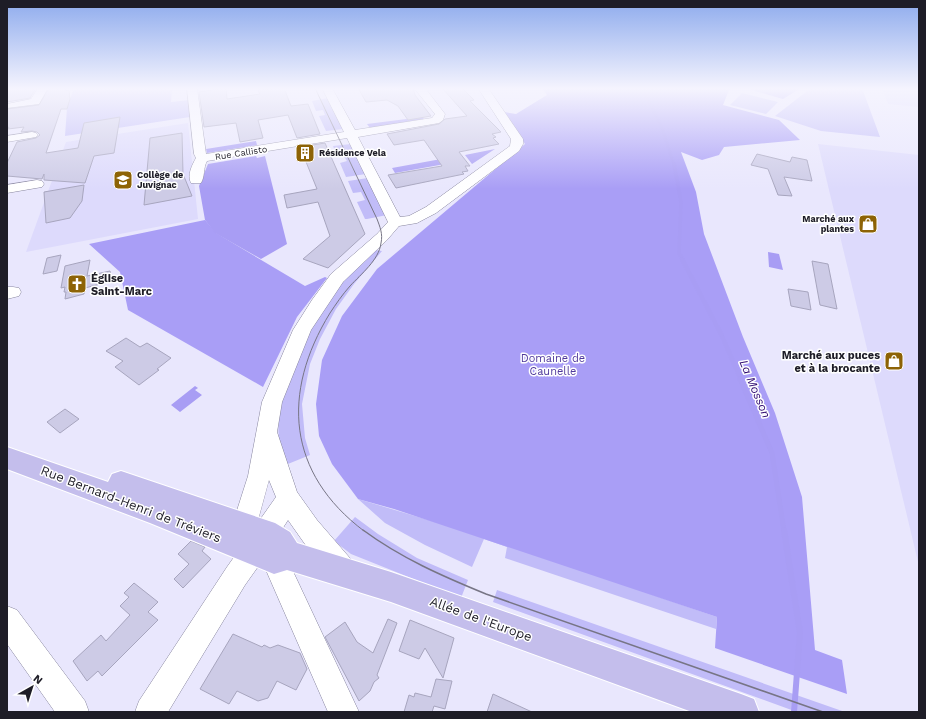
<svg xmlns="http://www.w3.org/2000/svg" width="926" height="719" font-family="'Work Sans',sans-serif">
<rect width="100%" height="100%" fill="#e9e7fd"/>
<path fill="#dddafc" d="M 882,88 L 919,88 L 919,107 L 888,104 Z
M 188,123 L 198,219 L 26,252 L 66,142 Z
M 818,144 L 919,155 L 919,566 Z"/>
<path fill="#c1bcf8" d="M 74,88 L 158,88 L 172,90 L 171,102 L 190,100 L 191,114 L 190,117 L 65,136 L 67,108 Z
M 811,88 L 862,88 L 880,137 L 821,131 L 775,116 Z
M 742,93 L 778,102 L 766,114 L 730,105 Z
M 328,98 L 343,129 L 326,131 L 319,116 L 325,115 L 323,110 L 316,111 L 312,101 Z
M 351,144 L 366,174 L 346,177 L 340,163 L 347,161 L 343,155 L 337,156 L 333,146 Z
M 368,178 L 387,215 L 367,219 L 365,219 L 357,202 L 365,200 L 361,192 L 353,193 L 348,181 Z
M 375,250 L 382,251 L 354,284 L 336,309 L 320,339 L 310,364 L 302,404 L 305,438 L 310,455 L 283,466 C 280,450 277,435 279,418 C 284,376 315,314 343,282 C 353,270 364,260 375,250 Z
M 358,499 L 482,536 L 717,617 L 716,629 L 505,558 L 507,547 L 484,539 L 472,567 L 425,545 L 385,523 Z
M 355,517 L 378,534 L 417,558 L 468,580 L 461,598 L 351,554 L 334,541 Z
M 497,590 L 845,712 L 797,712 L 493,602 Z"/>
<path fill="#a99ef6" d="M 542,88 L 737,88 L 729,90 L 723,105 L 779,120 L 800,140 L 724,147 L 719,155 L 702,160 L 681,152 L 696,192 L 704,234 L 743,337 L 775,413 L 802,497 L 815,650 L 842,660 L 847,694 L 715,648 L 717,617 L 394,509 L 358,499 L 332,464 L 319,436 L 316,404 L 322,360 L 342,316 L 377,269 L 525,144 L 504,112 L 516,114 L 547,95 Z
M 745,88 L 801,88 L 783,99 Z
M 205,220 L 216,233 L 305,286 L 325,277 L 327,278 L 297,317 L 263,387 L 128,310 L 120,272 L 89,244 Z"/>
<path fill="#a89df4" d="M 422,117 L 424,119 L 370,128 L 367,124 Z
M 256,141 L 257,145 L 207,153 L 206,149 Z
M 495,149 L 472,164 L 465,155 Z
M 256,156 L 257,158 L 265,156 L 287,244 L 261,259 L 215,233 L 205,220 L 199,186 L 208,164 Z
M 452,157 L 456,162 L 395,173 L 392,168 Z
M 768,252 L 779,254 L 783,270 L 769,267 Z
M 195,386 L 198,388 L 195,390 L 202,395 L 180,412 L 171,405 Z"/>
<g fill="none" stroke-linecap="round" stroke-linejoin="round">
<path stroke="#a89df4" stroke-width="2.5" d="M 642,88 L 662,128 L 674,165"/>
<path stroke="#a89df4" stroke-width="3.5" d="M 674,164 L 681,202 L 679,253 L 683,260"/>
<path stroke="#a89df4" stroke-width="4" d="M 682,259 L 722,336 L 741,380"/>
<path stroke="#a89df4" stroke-width="5" d="M 740,379 L 772,453 L 784,531"/>
<path stroke="#a89df4" stroke-width="6" d="M 784,530 L 800,633 L 794,712"/>
</g>
<path fill="#cdcbe6" stroke="#a7a5be" d="M 7,88 L 36,88 L 30,98 L 7,102 Z
M 49,88 L 67,88 L 66,91 L 69,90 L 70,99 L 67,109 L 61,109 L 46,153 L 78,148 L 84,123 L 120,117 L 114,153 L 94,156 L 85,183 L 44,180 L 44,174 L 42,179 L 7,176 L 7,163 L 17,142 L 36,138 L 40,135 L 37,132 L 32,131 L 21,132 L 24,127 L 8,129 L 9,127 L 7,128 L 7,109 L 39,105 Z
M 226,88 L 227,99 L 260,94 L 258,90 L 284,88 L 291,106 L 308,104 L 320,134 L 297,138 L 288,115 L 258,120 L 263,138 L 240,142 L 236,123 L 204,127 L 199,92 Z
M 358,88 L 413,88 L 415,95 L 431,116 L 408,120 L 398,106 L 387,100 L 366,102 Z
M 442,88 L 462,88 L 474,100 L 470,101 L 501,132 L 492,134 L 496,137 L 493,138 L 499,144 L 459,152 L 470,166 L 465,166 L 468,171 L 462,172 L 464,174 L 396,188 L 388,175 L 442,166 L 424,140 L 394,145 L 387,134 L 439,124 L 445,119 L 467,116 Z
M 182,133 L 183,174 L 192,196 L 144,205 L 150,138 Z
M 325,143 L 365,234 L 328,268 L 303,259 L 330,236 L 318,202 L 287,208 L 284,195 L 317,189 L 300,147 Z
M 757,154 L 790,162 L 792,157 L 807,160 L 812,181 L 784,177 L 792,196 L 778,195 L 768,169 L 751,165 Z
M 84,185 L 82,201 L 70,218 L 46,223 L 44,192 Z
M 61,255 L 57,271 L 43,274 L 47,258 Z
M 90,260 L 87,276 L 110,271 L 112,281 L 85,288 L 84,294 L 65,299 L 66,292 L 64,292 L 65,287 L 61,288 L 65,266 Z
M 812,261 L 828,264 L 837,309 L 820,305 Z
M 788,289 L 808,292 L 811,310 L 791,306 Z
M 126,338 L 140,347 L 147,343 L 171,358 L 157,369 L 159,370 L 139,385 L 115,367 L 123,361 L 106,351 Z
M 65,409 L 79,419 L 60,433 L 47,422 Z
M 191,541 L 205,547 L 202,551 L 211,559 L 183,588 L 174,579 L 189,564 L 178,554 Z
M 134,583 L 158,602 L 148,612 L 158,620 L 102,676 L 98,671 L 87,681 L 73,661 L 101,635 L 106,641 L 130,615 L 120,606 L 129,597 L 124,593 Z
M 388,619 L 397,623 L 377,675 L 379,678 L 374,682 L 370,691 L 359,701 L 325,637 L 345,622 L 357,642 L 373,653 Z
M 410,620 L 454,638 L 443,678 L 425,648 L 419,659 L 399,651 Z
M 233,634 L 262,647 L 264,645 L 270,648 L 278,645 L 300,653 L 307,669 L 296,690 L 277,681 L 268,698 L 258,701 L 237,691 L 229,704 L 200,689 Z
M 436,679 L 452,681 L 445,709 L 434,706 L 432,712 L 404,712 L 409,695 L 414,697 L 415,693 L 431,697 Z
M 493,694 L 532,712 L 487,712 Z"/>
<g fill="none" stroke-linecap="round" stroke-linejoin="round">
<defs>
<path id="minor" d="M 38,88 L 48,88 L 39,104 L 7,108 L 7,104 L 31,99 Z
M 187,88 L 197,88 L 206,154 L 344,132 L 322,88 L 332,88 L 355,130 L 432,118 L 435,114 L 414,88 L 425,88 L 445,114 L 443,120 L 439,123 L 358,137 L 400,217 L 409,216 L 426,207 L 510,146 L 511,139 L 478,88 L 488,88 L 523,139 L 523,144 L 519,151 L 436,213 L 417,223 L 399,226 L 387,240 L 343,282 L 311,330 L 282,402 L 277,432 L 297,492 L 317,520 L 355,564 L 359,573 L 355,582 L 346,586 L 337,582 L 307,547 L 288,520 L 274,542 L 265,545 L 262,544 L 265,550 L 274,546 L 283,550 L 359,712 L 328,712 L 262,561 L 245,585 L 168,712 L 135,712 L 139,701 L 227,567 L 244,543 L 253,539 L 256,540 L 253,534 L 244,538 L 235,534 L 232,526 L 248,476 L 262,402 L 293,330 L 312,300 L 331,274 L 377,234 L 388,222 L 347,138 L 207,161 C 203,168 205,177 201,183 L 191,183 C 187,175 192,165 196,158 L 194,154 ZM 269,480 L 276,497 L 257,524 Z
M 32,132 L 36,133 L 38,135 L 36,137 L 7,142 L 7,136 Z
M 37,180 L 42,181 L 44,184 L 42,187 L 7,193 L 7,185 Z
M 7,287 L 13,287 L 19,288 L 21,292 L 19,296 L 7,299 Z
M 7,606 L 17,610 L 85,701 L 89,712 L 55,712 L 7,644 Z"/>
<path id="major" d="M 7,447 L 108,482 L 112,474 L 121,471 L 275,523 L 290,532 L 297,543 L 391,572 L 741,694 L 754,699 L 759,712 L 692,712 L 391,602 L 287,570 L 274,574 L 150,523 L 7,469 Z"/>
</defs>
<use href="#minor" stroke="#87859e" stroke-width="1"/>
<use href="#major" stroke="#fff" stroke-width="2"/>
<use href="#minor" fill="#fff" fill-rule="evenodd"/>
<use href="#major" fill="#c4beec" fill-rule="evenodd"/>
<path stroke="#777585" stroke-width="1" d="M 315,88 L 377,219 C 380,227 383,234 381,243 C 379,260 361,274 350,286 C 342,295 336,304 330,313 C 281,393 287,473 364,531"/>
<path stroke="#777585" stroke-width="1.5" d="M 363,530 C 401,558 442,576 486,594 L 823,712"/>
</g>
<linearGradient id="sky" x2="0" y2="1"><stop stop-color="#8eabed"/><stop offset="0.47" stop-color="#f5f4fe"/><stop offset="1" stop-color="#f5f4fe" stop-opacity="0"/></linearGradient>
<rect width="926" height="189" fill="url(#sky)"/>
<defs>
<symbol id="building-square" viewBox="-11 -11 22 22"><rect x="-9" y="-9" width="18" height="18" rx="4" fill="#8d6306" stroke="#fff"/><path d="M-4-6H4V6H1V3H-1V6H-4ZM-2.5-4.3h1.7v1.8h-1.7ZM.8-4.3h1.7v1.8H.8ZM-2.5-1h1.7V.8h-1.7ZM.8-1h1.7V.8H.8Z" fill="#fff"/></symbol>
<symbol id="school-square" viewBox="-11 -11 22 22"><rect x="-9" y="-9" width="18" height="18" rx="4" fill="#8d6306" stroke="#fff"/><path d="M0-5L7-2L0 1L-7-2ZM-4 1L0 2.5L4 1V4Q0 6-4 4Z" fill="#fff"/></symbol>
<symbol id="shop-square" viewBox="-11 -11 22 22"><rect x="-9" y="-9" width="18" height="18" rx="4" fill="#8d6306" stroke="#fff"/><path d="M-5-2.5h2.3a2.7 3.5 0 0 1 5.4 0H5L5.5 6h-11ZM-1.5-2.5h3a1.5 2.3 0 0 0-3 0Z" fill="#fff"/></symbol>
<symbol id="church-square" viewBox="-11 -11 22 22"><rect x="-9" y="-9" width="18" height="18" rx="4" fill="#8d6306" stroke="#fff"/><path d="M-1.2-6h2.4v3.5h3.3v2.4h-3.3V6h-2.4V-.1h-3.3v-2.4h3.3Z" fill="#fff"/></symbol>
</defs>
<g fill-rule="evenodd">
<use href="#building-square" x="294" y="142" width="22" height="22"/>
<use href="#school-square" x="112" y="169" width="22" height="22"/>
<use href="#shop-square" x="857" y="213" width="22" height="22"/>
<use href="#church-square" x="66" y="273" width="22" height="22"/>
<use href="#shop-square" x="883" y="350" width="22" height="22"/>
</g>
<g text-anchor="middle" dominant-baseline="central" stroke-width="3" stroke-linejoin="round" paint-order="stroke">
<g font-size="9" fill="#1e1d27" stroke="#fff">
<text transform="translate(241 153) rotate(-9)">Rue Callisto</text>
</g>
<g font-size="9" font-weight="bold" fill="#1e1d27" stroke="#fff" text-anchor="start">
<text x="319" y="153">Résidence Vela</text>
<text x="137" y="175">Collège de<tspan x="137" dy="10">Juvignac</tspan></text>
<text x="854" y="219" text-anchor="end">Marché aux<tspan x="854" dy="10">plantes</tspan></text>
</g>
<g font-size="11" font-weight="bold" fill="#1e1d27" stroke="#fff" text-anchor="start">
<text x="91" y="278">Église<tspan x="91" dy="13">Saint-Marc</tspan></text>
<text x="880" y="355" text-anchor="end">Marché aux puces<tspan x="880" dy="13">et à la brocante</tspan></text>
</g>
<g font-size="11" fill="#4f389c" stroke="#fff">
<text x="553" y="358">Domaine de<tspan x="553" dy="13">Caunelle</tspan></text>
</g>
<g font-size="12" font-style="italic" fill="#2f0a71" stroke="#fff">
<text transform="translate(755 389) rotate(67)">La Mosson</text>
</g>
<g font-size="13" fill="#1e1d27" stroke="#fff">
<text transform="translate(131 504) rotate(21)">Rue Bernard-Henri de Tréviers</text>
<text transform="translate(481 619) rotate(20)">Allée de l'Europe</text>
</g>
</g>
<rect width="926" height="719" fill="none" stroke="#1e1d27" stroke-width="16"/>
<g transform="translate(32 687) rotate(39)" stroke="#ffffff" stroke-width="3" paint-order="stroke">
<path d="M0-3L7 15L0 10L-7 15Z" fill="#1e1d27"/>
<text y="-6" font-size="11" font-weight="bold" text-anchor="middle" fill="#1e1d27">N</text>
</g>
</svg>
